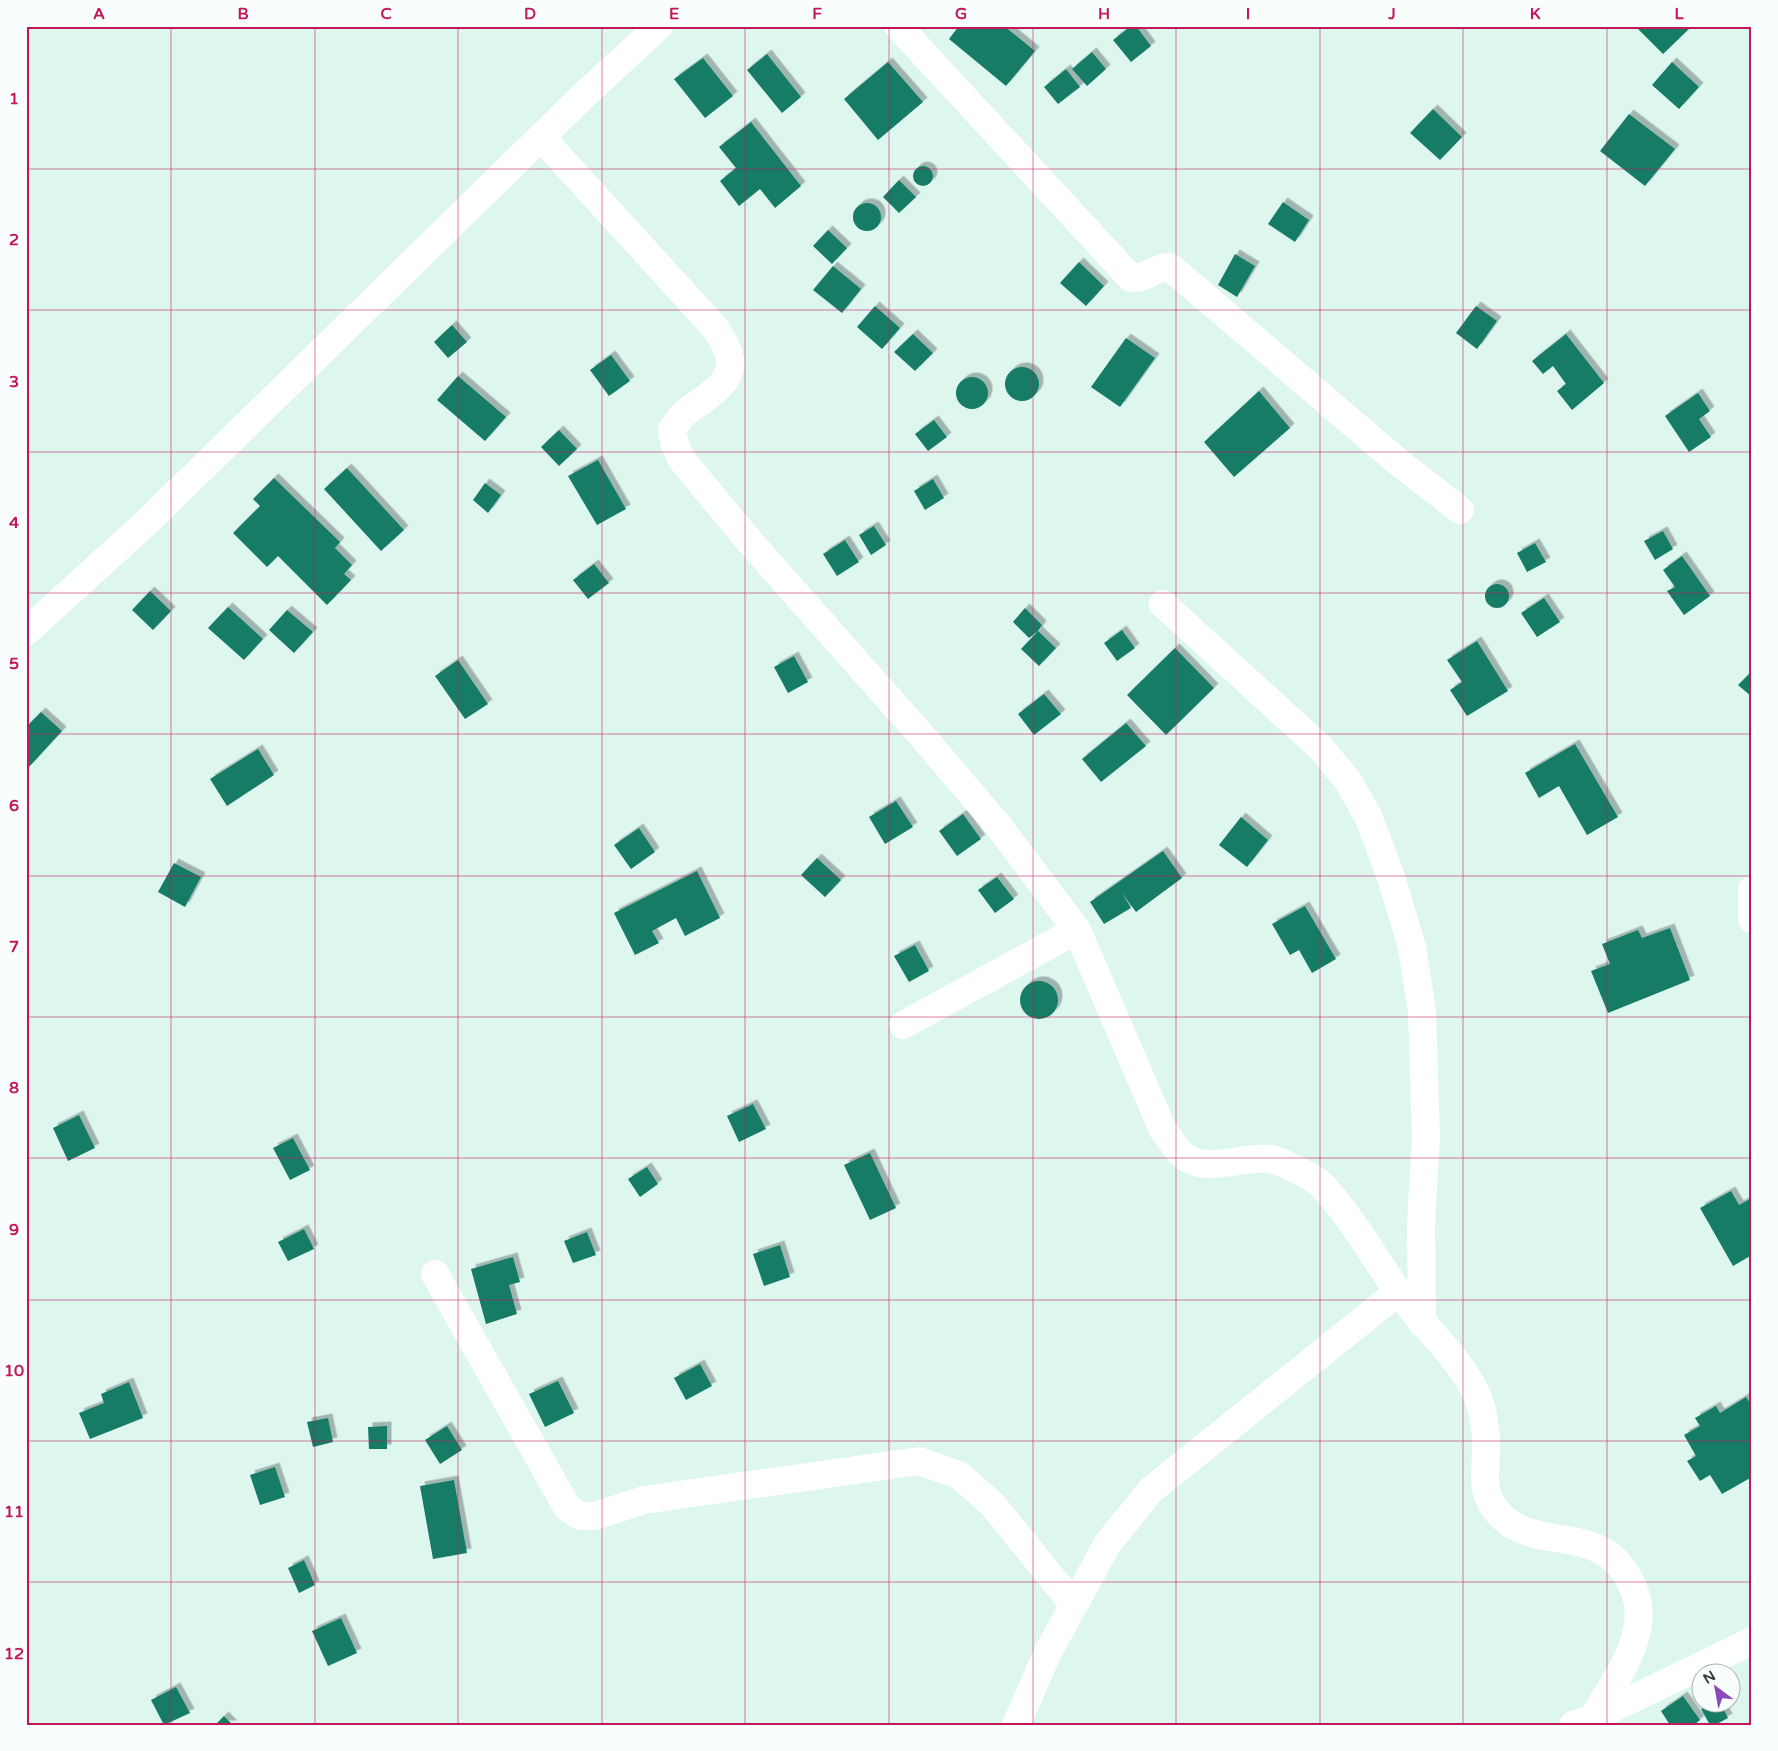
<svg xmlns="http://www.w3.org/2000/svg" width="1778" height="1751" font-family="'Varela Round',sans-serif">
<defs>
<filter id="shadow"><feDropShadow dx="4.5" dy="-4.5" stdDeviation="0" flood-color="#0004"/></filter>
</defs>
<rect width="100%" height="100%" fill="#ddf6ee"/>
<path fill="#137c66" filter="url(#shadow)" d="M 959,26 L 1004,26 L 1035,51 L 1006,86 L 949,39 Z
M 1131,26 L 1136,26 L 1151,46 L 1131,62 L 1113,40 Z
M 1641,26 L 1692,26 L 1663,54 L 1638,29 Z
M 1092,52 L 1106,69 L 1087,86 L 1072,69 Z
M 767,54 L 801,97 L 782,113 L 747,70 Z
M 703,58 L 733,96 L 705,118 L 674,79 Z
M 888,62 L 923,102 L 878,140 L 844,99 Z
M 1672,62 L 1699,87 L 1679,109 L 1652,85 Z
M 1066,69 L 1080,87 L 1058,104 L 1044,87 Z
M 1433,109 L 1462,137 L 1440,160 L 1410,133 Z
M 1629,114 L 1675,149 L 1645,186 L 1600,151 Z
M 751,122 L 801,186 L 775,208 L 760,189 L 739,206 L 720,181 L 736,168 L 719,147 Z
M913 176a10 10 0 1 1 20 0a10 10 0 1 1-20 0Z
M 899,180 L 916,197 L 899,213 L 883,197 Z
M 1283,202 L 1309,220 L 1295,242 L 1268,224 Z
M853 217a14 14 0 1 1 28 0a14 14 0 1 1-28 0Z
M 828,230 L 847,248 L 832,264 L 813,246 Z
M 1235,254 L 1255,266 L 1237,297 L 1218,285 Z
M 1079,262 L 1104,286 L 1086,306 L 1060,283 Z
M 833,266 L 861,289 L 842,313 L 813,290 Z
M 875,306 L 900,328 L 882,349 L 857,327 Z
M 1476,306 L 1497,321 L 1477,349 L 1456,333 Z
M 452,325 L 467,342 L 448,358 L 434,342 Z
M 913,334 L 933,353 L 915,371 L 894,352 Z
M 1566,334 L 1604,383 L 1572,410 L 1557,391 L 1566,384 L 1553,366 L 1543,374 L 1532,361 Z
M 1126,338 L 1155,358 L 1120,407 L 1091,387 Z
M 611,355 L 630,381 L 609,396 L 590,370 Z
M1005 384a17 17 0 1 1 34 0a17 17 0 1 1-34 0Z
M 458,376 L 506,417 L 485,441 L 437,400 Z
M956 393a16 16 0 1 1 32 0a16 16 0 1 1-32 0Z
M 1259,391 L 1290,428 L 1234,477 L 1204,442 Z
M 1698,393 L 1710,411 L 1699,419 L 1711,437 L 1689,452 L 1665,416 Z
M 934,420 L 947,437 L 928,451 L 915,434 Z
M 559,430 L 577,449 L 559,466 L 541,447 Z
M 598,460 L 626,509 L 597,525 L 568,476 Z
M 347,468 L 404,530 L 381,551 L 324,489 Z
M 274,478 L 340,542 L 335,548 L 352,565 L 344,574 L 351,580 L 327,605 L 278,556 L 267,567 L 233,533 L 260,506 L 253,499 Z
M 933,479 L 944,498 L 925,510 L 914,491 Z
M 485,483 L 501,495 L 488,513 L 473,500 Z
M 874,526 L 886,545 L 871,555 L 859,535 Z
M 1663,531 L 1673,549 L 1655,560 L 1644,541 Z
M 845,540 L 859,562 L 837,576 L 823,554 Z
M 1535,543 L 1546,562 L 1527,572 L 1517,553 Z
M 1682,556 L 1710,596 L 1684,615 L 1667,591 L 1675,587 L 1663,570 Z
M 594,564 L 609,583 L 588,599 L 573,580 Z
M1485 596a12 12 0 1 1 24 0a12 12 0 1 1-24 0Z
M 150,591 L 171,611 L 153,630 L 132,610 Z
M 1544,598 L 1560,622 L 1537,637 L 1521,613 Z
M 228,607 L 263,639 L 244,660 L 208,628 Z
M 1025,608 L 1042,625 L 1038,631 L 1056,648 L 1039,666 L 1021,649 L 1038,631 L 1029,638 L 1013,622 Z
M 287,610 L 313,632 L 294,653 L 269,630 Z
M 1122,630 L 1135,648 L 1117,661 L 1104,643 Z
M 1477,641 L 1508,691 L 1467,716 L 1450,690 L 1462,682 L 1447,660 Z
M 1175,648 L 1214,688 L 1166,735 L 1127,695 Z
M 794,656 L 808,682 L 788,693 L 774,667 Z
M 458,660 L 488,704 L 465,719 L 435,676 Z
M 1752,671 L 1752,697 L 1738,685 Z
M 1044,694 L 1061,714 L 1034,735 L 1018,714 Z
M 41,712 L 62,731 L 28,768 L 26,727 Z
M 1126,723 L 1146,746 L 1101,782 L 1082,759 Z
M 1575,744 L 1618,817 L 1587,835 L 1559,786 L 1539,798 L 1525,773 Z
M 258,749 L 274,775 L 227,806 L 210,779 Z
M 896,801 L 913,827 L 885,844 L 869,817 Z
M 963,814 L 981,839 L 957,856 L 939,831 Z
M 1241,817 L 1268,840 L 1247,867 L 1219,845 Z
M 639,828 L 655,852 L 631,869 L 614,845 Z
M 1163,851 L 1182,878 L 1136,912 L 1122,893 L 1131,908 L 1104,924 L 1090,902 Z
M 817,858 L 841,880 L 825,897 L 801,875 Z
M 174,863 L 201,877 L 185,907 L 158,892 Z
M 697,871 L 720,918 L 685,936 L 676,918 L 652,931 L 659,943 L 635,955 L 614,913 Z
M 997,877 L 1014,899 L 995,913 L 978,890 Z
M 1305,906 L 1336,959 L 1312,973 L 1299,950 L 1290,955 L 1272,924 Z
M 1670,928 L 1690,980 L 1608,1013 L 1591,971 L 1610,964 L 1602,944 L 1638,930 L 1642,938 Z
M 915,945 L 929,971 L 909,982 L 894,956 Z
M1020 1000a19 19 0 1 1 38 0a19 19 0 1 1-38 0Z
M 753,1104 L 766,1129 L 739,1142 L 727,1116 Z
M 79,1115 L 95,1148 L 68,1161 L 53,1128 Z
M 293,1138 L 310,1170 L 290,1180 L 273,1148 Z
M 870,1153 L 896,1208 L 870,1220 L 844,1165 Z
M 647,1167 L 658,1184 L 640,1197 L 628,1179 Z
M 1731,1191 L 1739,1205 L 1750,1199 L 1752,1201 L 1752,1255 L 1733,1266 L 1700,1208 Z
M 304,1229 L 314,1249 L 288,1261 L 278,1242 Z
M 587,1232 L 596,1255 L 573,1263 L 564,1241 Z
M 780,1245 L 790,1277 L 764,1286 L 753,1254 Z
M 513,1257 L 520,1282 L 509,1285 L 517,1314 L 486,1324 L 471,1269 Z
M 700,1364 L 712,1386 L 686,1400 L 674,1378 Z
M 558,1381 L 574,1413 L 545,1427 L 529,1394 Z
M 129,1382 L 143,1418 L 90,1439 L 79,1413 L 104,1403 L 101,1394 Z
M 1746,1397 L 1752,1406 L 1752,1477 L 1722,1494 L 1710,1475 L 1700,1481 L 1687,1461 L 1696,1456 L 1684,1435 L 1700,1426 L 1695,1418 L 1716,1406 L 1720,1413 Z
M 328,1418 L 333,1442 L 313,1447 L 307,1422 Z
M 387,1426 L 387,1449 L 369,1449 L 368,1427 Z
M 447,1426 L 462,1450 L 440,1464 L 425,1440 Z
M 275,1467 L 285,1497 L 260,1505 L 250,1475 Z
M 454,1480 L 467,1553 L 433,1559 L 420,1486 Z
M 304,1560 L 315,1585 L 299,1593 L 288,1568 Z
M 341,1618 L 357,1653 L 328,1666 L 312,1631 Z
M 176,1687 L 190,1713 L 164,1725 L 151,1700 Z
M 1683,1696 L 1700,1720 L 1694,1725 L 1670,1725 L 1661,1711 Z
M 1712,1704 L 1721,1704 L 1728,1718 L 1715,1725 L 1710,1725 L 1701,1709 Z
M 224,1716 L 233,1725 L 215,1725 Z"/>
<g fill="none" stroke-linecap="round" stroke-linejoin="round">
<path stroke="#fff" stroke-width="28" d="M 898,26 L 1131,278 C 1146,279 1155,267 1170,267 L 1397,461 L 1460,510
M 541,137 L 717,330 C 721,338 727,347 729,355 C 737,383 704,398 687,411 C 681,416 677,423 672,429 L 675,445 L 682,460 L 750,542 L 922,736 L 997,824 L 1077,930 L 1163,1130 C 1170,1138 1177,1152 1185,1157 C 1210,1174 1245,1155 1271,1159 C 1280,1161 1311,1176 1318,1182 C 1324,1186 1328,1193 1333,1198 C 1358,1227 1376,1261 1398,1291 C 1423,1327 1458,1355 1477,1395 C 1482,1407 1485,1425 1486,1438 C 1488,1461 1479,1485 1493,1506 C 1530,1561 1604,1513 1634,1590 C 1652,1635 1614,1681 1593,1718 L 1573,1725
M 1163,604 L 1321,748 L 1348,781 L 1368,816 L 1391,877 L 1412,947 L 1422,1011 L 1426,1137 L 1421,1224 L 1422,1323
M 26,632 L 146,523 L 582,97 L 659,26
M 1752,890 L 1752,919
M 903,1025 L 1077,930
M 435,1274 L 567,1507 L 580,1516 L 595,1516 L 644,1500 L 919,1461 L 959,1475 L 992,1504 L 1074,1605
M 1593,1718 L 1752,1641
M 1016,1725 L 1048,1652 L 1108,1543 L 1151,1490 L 1398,1292"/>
</g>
<path fill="none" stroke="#c2185b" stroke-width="1" stroke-opacity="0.55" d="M 171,26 L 171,1725M 315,26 L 315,1725M 458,26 L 458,1725M 602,26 L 602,1725M 745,26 L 745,1725M 889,26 L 889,1725M 1033,26 L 1033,1725M 1176,26 L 1176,1725M 1320,26 L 1320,1725M 1463,26 L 1463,1725M 1607,26 L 1607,1725M 26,169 L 1752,169M 26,310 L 1752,310M 26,452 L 1752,452M 26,593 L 1752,593M 26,734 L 1752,734M 26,876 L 1752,876M 26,1017 L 1752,1017M 26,1158 L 1752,1158M 26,1300 L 1752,1300M 26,1441 L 1752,1441M 26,1582 L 1752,1582"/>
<rect width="1778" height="1751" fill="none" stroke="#f9fefc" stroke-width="55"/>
<g transform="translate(1716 1688) rotate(328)"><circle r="24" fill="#f9fefc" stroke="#a9b0ae"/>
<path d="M0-4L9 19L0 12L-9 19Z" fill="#8a49bd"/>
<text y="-8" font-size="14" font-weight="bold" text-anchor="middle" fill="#313b38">N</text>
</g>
<rect x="28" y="28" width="1722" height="1696" fill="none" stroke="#c2185b" stroke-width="2"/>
<g font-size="16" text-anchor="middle" font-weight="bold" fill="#c2185b">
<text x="99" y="19">A</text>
<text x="243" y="19">B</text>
<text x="386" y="19">C</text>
<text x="530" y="19">D</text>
<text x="674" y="19">E</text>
<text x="817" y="19">F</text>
<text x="961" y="19">G</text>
<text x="1104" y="19">H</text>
<text x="1248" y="19">I</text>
<text x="1392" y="19">J</text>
<text x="1535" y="19">K</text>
<text x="1679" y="19">L</text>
<text x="14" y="104">1</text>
<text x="14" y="245">2</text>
<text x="14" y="387">3</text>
<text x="14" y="528">4</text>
<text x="14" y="669">5</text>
<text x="14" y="811">6</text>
<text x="14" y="952">7</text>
<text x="14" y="1093">8</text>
<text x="14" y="1235">9</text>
<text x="14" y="1376">10</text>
<text x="14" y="1517">11</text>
<text x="14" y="1659">12</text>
</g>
</svg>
